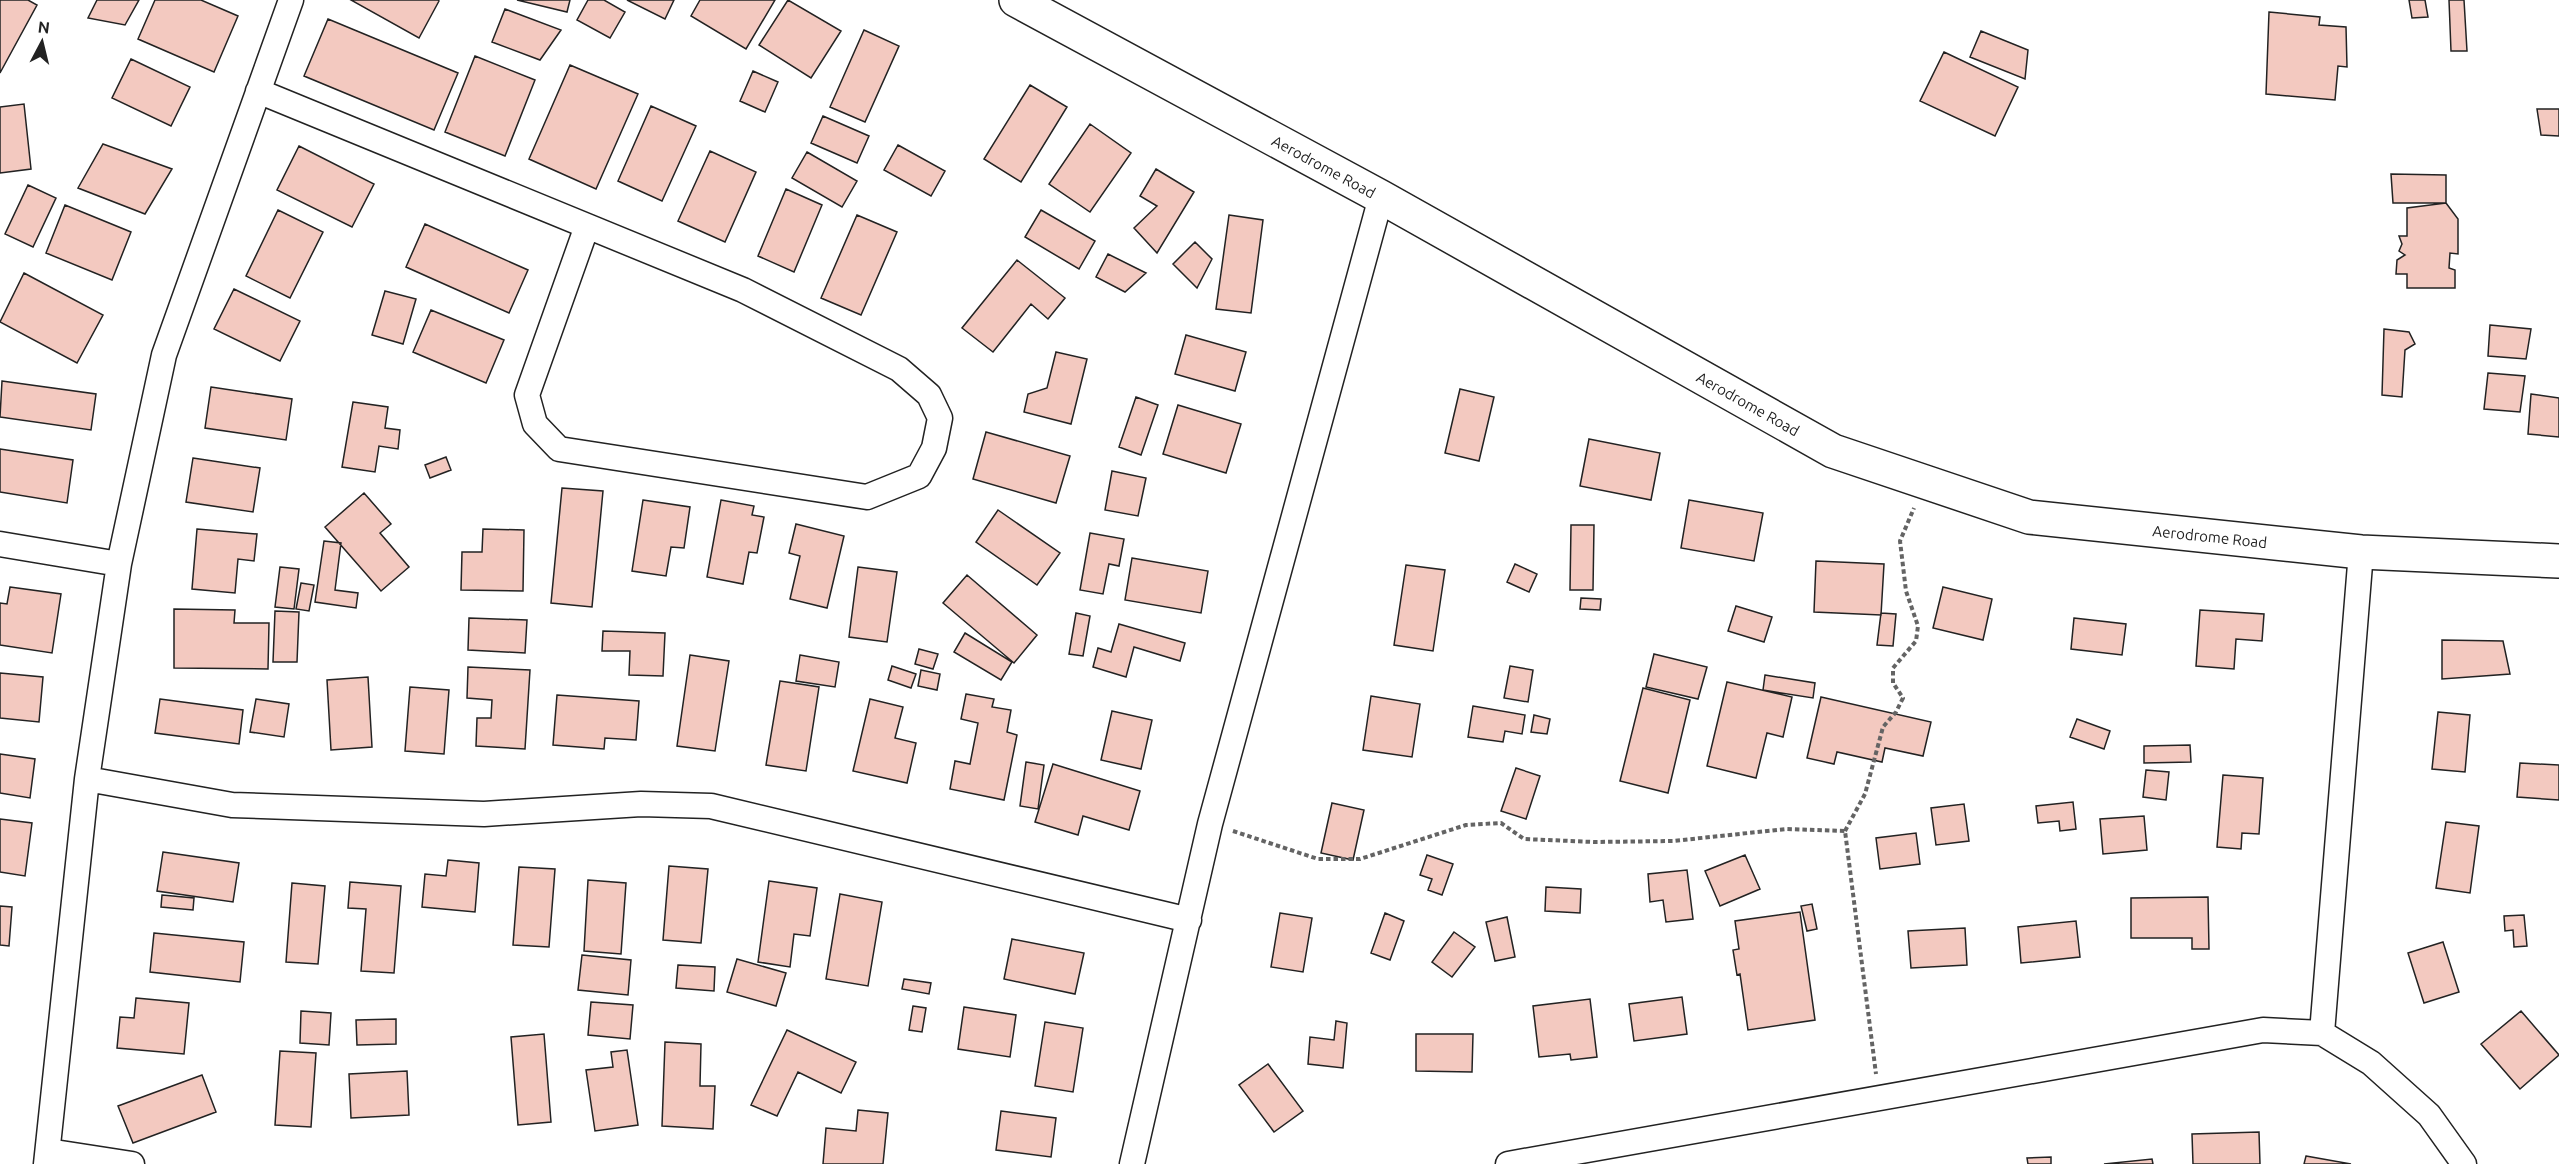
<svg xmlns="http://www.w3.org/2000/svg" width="2559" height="1164" font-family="Ubuntu,sans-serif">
<rect width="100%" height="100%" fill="#fff"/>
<path fill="#f3c9c0" stroke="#222" stroke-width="1.5" d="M 0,0 L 28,0 L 37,5 L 0,73 Z
M 97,0 L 139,0 L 125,25 L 88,18 Z
M 155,0 L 201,0 L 238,16 L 214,72 L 138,39 Z
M 351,0 L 438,0 L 439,1 L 419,38 Z
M 517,0 L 570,0 L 567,12 Z
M 588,0 L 604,0 L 625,12 L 610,38 L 577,20 Z
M 627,0 L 674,0 L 665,19 Z
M 700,0 L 775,0 L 746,49 L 691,16 Z
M 788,0 L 841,31 L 811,78 L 759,45 Z
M 2409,0 L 2425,0 L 2428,17 L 2412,18 Z
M 2449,0 L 2464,0 L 2467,51 L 2451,51 Z
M 505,9 L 561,30 L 540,60 L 492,42 Z
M 2269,12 L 2320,17 L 2319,25 L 2346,27 L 2347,67 L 2338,66 L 2335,100 L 2266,94 Z
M 328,19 L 458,73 L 434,130 L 304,76 Z
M 864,30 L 899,46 L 865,122 L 830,107 Z
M 1981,31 L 2028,50 L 2025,79 L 1970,57 Z
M 1944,52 L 2018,87 L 1995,136 L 1920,101 Z
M 475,56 L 535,80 L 505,156 L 445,132 Z
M 131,59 L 190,87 L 171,126 L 112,98 Z
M 570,65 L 638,94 L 596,189 L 529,159 Z
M 753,71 L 778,82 L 765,112 L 740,101 Z
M 1030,85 L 1067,107 L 1021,182 L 984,159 Z
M 24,104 L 31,169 L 0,173 L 0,107 Z
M 651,106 L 696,126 L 662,201 L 618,181 Z
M 2537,109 L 2559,109 L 2559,136 L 2541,135 Z
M 823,116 L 869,136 L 857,163 L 811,143 Z
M 1090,124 L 1131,153 L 1090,212 L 1049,184 Z
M 103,144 L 172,169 L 145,214 L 78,188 Z
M 898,145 L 945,171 L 931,196 L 884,170 Z
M 299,146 L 374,184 L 352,227 L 277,190 Z
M 710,151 L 756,172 L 725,242 L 678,221 Z
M 807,152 L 857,181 L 842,207 L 792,178 Z
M 1156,169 L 1194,192 L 1157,253 L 1134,228 L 1157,206 L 1140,196 Z
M 2391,174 L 2446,175 L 2446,203 L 2393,203 Z
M 28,185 L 56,198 L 33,247 L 5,234 Z
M 786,189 L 822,205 L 794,272 L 758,256 Z
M 2446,203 L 2458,219 L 2458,254 L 2450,253 L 2449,268 L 2455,270 L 2455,288 L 2407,288 L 2407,274 L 2396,274 L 2397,260 L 2405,255 L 2399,251 L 2402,244 L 2399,236 L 2407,236 L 2407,208 Z
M 65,205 L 131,232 L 112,280 L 46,253 Z
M 278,210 L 323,232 L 290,298 L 246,276 Z
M 1041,210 L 1095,241 L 1079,269 L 1025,237 Z
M 857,215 L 897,232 L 861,315 L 821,298 Z
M 1229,215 L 1263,220 L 1251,313 L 1216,309 Z
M 425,224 L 528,270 L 509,313 L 406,267 Z
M 1195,242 L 1212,259 L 1197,288 L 1173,264 Z
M 1108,254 L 1146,273 L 1125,292 L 1096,277 Z
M 1017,260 L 1065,298 L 1048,319 L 1031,304 L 993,352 L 962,328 Z
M 24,273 L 103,315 L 77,363 L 0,322 Z
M 234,289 L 300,321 L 280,361 L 214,329 Z
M 385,291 L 416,299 L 403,344 L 372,335 Z
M 431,310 L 504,340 L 486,383 L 413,352 Z
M 2490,325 L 2531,329 L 2526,359 L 2488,356 Z
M 2384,329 L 2409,332 L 2415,344 L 2405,350 L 2402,397 L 2382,395 Z
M 1186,335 L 1246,352 L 1235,391 L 1175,374 Z
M 1056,352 L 1087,359 L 1071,424 L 1024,412 L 1028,394 L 1047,388 Z
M 2488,373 L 2525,376 L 2520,412 L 2484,409 Z
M 2,381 L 96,394 L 91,430 L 0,417 Z
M 211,387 L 292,399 L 286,440 L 205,428 Z
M 1460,389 L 1494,397 L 1479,461 L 1445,453 Z
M 2531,394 L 2559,398 L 2559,437 L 2528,434 Z
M 1136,397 L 1158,405 L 1141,455 L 1119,447 Z
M 353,402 L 388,407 L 385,428 L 400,430 L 398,449 L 379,446 L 375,472 L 342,467 Z
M 1178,405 L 1241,424 L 1226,473 L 1163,454 Z
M 986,432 L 1070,456 L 1056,503 L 973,479 Z
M 1589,439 L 1660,453 L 1651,500 L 1580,486 Z
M 0,449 L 73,460 L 67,503 L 0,492 Z
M 446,457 L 451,470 L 430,478 L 425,465 Z
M 193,458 L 260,468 L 253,512 L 186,502 Z
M 1112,471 L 1146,478 L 1138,516 L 1105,510 Z
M 562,488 L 603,491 L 592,607 L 551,603 Z
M 364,493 L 391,524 L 380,533 L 409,567 L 381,591 L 325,527 Z
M 643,500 L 690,507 L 684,548 L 671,547 L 666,576 L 632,571 Z
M 721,500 L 754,506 L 752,515 L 764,517 L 757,553 L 749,552 L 743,584 L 707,577 Z
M 1689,500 L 1763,513 L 1754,561 L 1681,548 Z
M 998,510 L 1060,553 L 1037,585 L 976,542 Z
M 796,524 L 844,536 L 827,608 L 790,599 L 800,556 L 789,553 Z
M 1571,525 L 1594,525 L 1593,590 L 1570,590 Z
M 197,529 L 257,534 L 254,561 L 238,559 L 235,593 L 192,589 Z
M 483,529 L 524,530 L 523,591 L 461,590 L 462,552 L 482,552 Z
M 1090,533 L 1124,539 L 1119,566 L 1109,564 L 1103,594 L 1080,590 Z
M 324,541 L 341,543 L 335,590 L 358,593 L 356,608 L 315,602 Z
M 1132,558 L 1208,571 L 1201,613 L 1125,600 Z
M 1816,561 L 1884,564 L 1881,615 L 1814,612 Z
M 1515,564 L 1537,574 L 1529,592 L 1507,582 Z
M 1406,565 L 1445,570 L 1433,651 L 1394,645 Z
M 280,567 L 299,569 L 294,609 L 275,607 Z
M 858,567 L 897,572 L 887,642 L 849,637 Z
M 967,575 L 1037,635 L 1014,663 L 943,603 Z
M 301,583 L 314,585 L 309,611 L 296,609 Z
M 10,587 L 61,594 L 52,653 L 0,645 L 0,603 L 7,604 Z
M 1943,587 L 1992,599 L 1983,640 L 1933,628 Z
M 1581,598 L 1601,599 L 1600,610 L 1580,609 Z
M 1736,606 L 1772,617 L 1764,642 L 1728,631 Z
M 174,609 L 235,610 L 234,623 L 269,623 L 268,669 L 174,668 Z
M 2200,610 L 2264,614 L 2262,641 L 2236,639 L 2234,669 L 2196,666 Z
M 275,611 L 299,612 L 297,662 L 273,662 Z
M 1076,613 L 1090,616 L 1083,656 L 1069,654 Z
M 1881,613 L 1896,614 L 1893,646 L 1877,645 Z
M 469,618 L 527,620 L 525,653 L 468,650 Z
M 2074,618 L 2126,624 L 2122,655 L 2071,649 Z
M 1119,624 L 1185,643 L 1180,661 L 1134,647 L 1126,677 L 1093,667 L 1098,648 L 1111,652 Z
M 603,631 L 665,633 L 663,676 L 629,675 L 630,651 L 602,651 Z
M 965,633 L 1012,662 L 1001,680 L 954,652 Z
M 2442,640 L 2503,641 L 2510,674 L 2442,679 Z
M 919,649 L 938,654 L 933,669 L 915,664 Z
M 1654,654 L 1707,667 L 1698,699 L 1646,687 Z
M 690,655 L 729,661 L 715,751 L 677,746 Z
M 800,655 L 839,662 L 835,687 L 796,681 Z
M 892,666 L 916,674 L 911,688 L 888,680 Z
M 1510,666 L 1533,670 L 1528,702 L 1504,698 Z
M 468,667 L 530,670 L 525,749 L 476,746 L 477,718 L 491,718 L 492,700 L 467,698 Z
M 921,670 L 940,674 L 937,690 L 918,686 Z
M 0,673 L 43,677 L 39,722 L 0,718 Z
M 1765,675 L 1815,683 L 1813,698 L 1763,690 Z
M 368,677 L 372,747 L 331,750 L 327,680 Z
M 780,681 L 819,687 L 806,771 L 766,765 Z
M 1727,682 L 1792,697 L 1783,737 L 1767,733 L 1756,778 L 1707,766 Z
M 410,687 L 449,690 L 444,754 L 405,751 Z
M 1643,688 L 1690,700 L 1668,793 L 1620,781 Z
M 966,694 L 994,699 L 992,707 L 1011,710 L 1007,732 L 1017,735 L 1004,800 L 950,789 L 955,761 L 970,764 L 978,723 L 961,719 Z
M 557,695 L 639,701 L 636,740 L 605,738 L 604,749 L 553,745 Z
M 1371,696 L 1420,704 L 1412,757 L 1363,750 Z
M 1821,697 L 1931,722 L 1923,756 L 1885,748 L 1882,762 L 1837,752 L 1834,764 L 1807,758 Z
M 160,699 L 243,710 L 239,744 L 155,733 Z
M 256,699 L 289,704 L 284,737 L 250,732 Z
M 870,699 L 903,707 L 895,738 L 916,743 L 907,783 L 853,771 Z
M 1473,706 L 1525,715 L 1522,734 L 1505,731 L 1503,742 L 1468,737 Z
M 1112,711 L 1152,720 L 1141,769 L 1101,760 Z
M 2438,712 L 2470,715 L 2465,772 L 2432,769 Z
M 1534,715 L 1550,719 L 1547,734 L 1531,732 Z
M 2077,719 L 2110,731 L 2104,749 L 2070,737 Z
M 2190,745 L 2191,762 L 2144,763 L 2144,746 Z
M 0,754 L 35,759 L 30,798 L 0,793 Z
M 1026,762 L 1044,765 L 1038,809 L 1020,806 Z
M 2520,763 L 2559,765 L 2559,800 L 2517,797 Z
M 1053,764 L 1140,791 L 1129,830 L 1083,816 L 1078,835 L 1035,822 Z
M 1516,768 L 1540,776 L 1526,819 L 1501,811 Z
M 2146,770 L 2169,772 L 2166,800 L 2143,797 Z
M 2223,775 L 2263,778 L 2259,834 L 2242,833 L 2241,849 L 2217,847 Z
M 2073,802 L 2076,829 L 2060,831 L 2059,821 L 2038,823 L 2036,806 Z
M 1332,803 L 1364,810 L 1353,860 L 1321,853 Z
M 1964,804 L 1969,841 L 1936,845 L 1931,808 Z
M 2144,816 L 2147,850 L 2103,854 L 2100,819 Z
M 0,819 L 32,823 L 25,876 L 0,872 Z
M 2446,822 L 2479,826 L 2470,893 L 2436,888 Z
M 1916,833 L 1920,864 L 1880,869 L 1876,838 Z
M 163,852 L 239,863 L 233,902 L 157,891 Z
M 1427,855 L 1453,864 L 1442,895 L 1428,890 L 1432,879 L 1420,875 Z
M 1745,855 L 1760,889 L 1720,906 L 1705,871 Z
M 448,860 L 479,863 L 475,912 L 422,907 L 425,874 L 446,876 Z
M 669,866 L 708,869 L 701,943 L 663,940 Z
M 519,867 L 555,869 L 549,947 L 513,945 Z
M 1687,870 L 1693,919 L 1666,922 L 1663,900 L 1650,902 L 1648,874 Z
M 588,880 L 626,883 L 621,954 L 584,951 Z
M 769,881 L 817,888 L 810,936 L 794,934 L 790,967 L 758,962 Z
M 350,882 L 401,886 L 394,973 L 361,971 L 366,909 L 348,908 Z
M 292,883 L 325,886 L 318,964 L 286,962 Z
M 1546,887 L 1581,889 L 1580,913 L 1545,911 Z
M 840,894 L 882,902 L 868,986 L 826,979 Z
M 162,895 L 194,898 L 193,910 L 161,907 Z
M 2208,897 L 2209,949 L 2192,949 L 2192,938 L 2131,938 L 2131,898 Z
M 1812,904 L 1817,929 L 1807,931 L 1801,906 Z
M 0,906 L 12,907 L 9,946 L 0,945 Z
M 1800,912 L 1815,1020 L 1748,1030 L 1740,974 L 1737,975 L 1733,950 L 1739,949 L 1735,921 Z
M 1280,913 L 1312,918 L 1303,972 L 1271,967 Z
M 1385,913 L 1404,921 L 1390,960 L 1371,953 Z
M 2524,915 L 2527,946 L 2514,947 L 2513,930 L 2505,931 L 2504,916 Z
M 1507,917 L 1515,957 L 1495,961 L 1486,922 Z
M 2076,921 L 2080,957 L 2021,963 L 2018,927 Z
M 1965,928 L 1967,965 L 1911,968 L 1908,931 Z
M 1454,932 L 1475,947 L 1452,977 L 1432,962 Z
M 154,933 L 244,942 L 240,982 L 150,972 Z
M 1012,939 L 1084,953 L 1075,994 L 1004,979 Z
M 2443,942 L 2459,992 L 2424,1003 L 2408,953 Z
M 582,955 L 631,960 L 628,995 L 578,990 Z
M 737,959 L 786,973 L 776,1006 L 727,992 Z
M 678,965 L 715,967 L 714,991 L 676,988 Z
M 904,979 L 931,983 L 929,994 L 902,989 Z
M 1682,997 L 1687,1034 L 1634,1041 L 1629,1004 Z
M 136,998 L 189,1003 L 184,1054 L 117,1048 L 120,1017 L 134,1018 Z
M 1590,999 L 1597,1057 L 1571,1060 L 1570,1054 L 1539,1057 L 1533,1006 Z
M 591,1002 L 633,1005 L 630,1039 L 588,1035 Z
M 913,1006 L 926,1008 L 922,1032 L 909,1030 Z
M 964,1007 L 1016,1015 L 1010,1057 L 958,1049 Z
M 301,1011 L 331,1013 L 329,1045 L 300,1043 Z
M 2521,1011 L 2559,1055 L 2520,1089 L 2481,1044 Z
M 396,1019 L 396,1044 L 357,1045 L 356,1020 Z
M 1336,1021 L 1347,1023 L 1343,1068 L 1308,1064 L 1310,1037 L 1334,1040 Z
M 1045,1022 L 1083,1028 L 1073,1092 L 1035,1086 Z
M 787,1030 L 856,1062 L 841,1093 L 798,1072 L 777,1116 L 751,1105 Z
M 544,1034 L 551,1122 L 518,1125 L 511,1037 Z
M 1416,1034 L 1473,1034 L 1472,1072 L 1416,1071 Z
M 665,1042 L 701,1044 L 700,1086 L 715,1086 L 713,1129 L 662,1126 Z
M 627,1050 L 638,1125 L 595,1131 L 586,1070 L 613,1067 L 611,1052 Z
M 280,1051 L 316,1053 L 311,1127 L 275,1125 Z
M 1268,1064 L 1303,1111 L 1274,1132 L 1239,1085 Z
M 407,1071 L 409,1115 L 351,1118 L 349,1074 Z
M 202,1075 L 216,1112 L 133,1143 L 118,1106 Z
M 858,1110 L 888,1113 L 883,1164 L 823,1164 L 826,1128 L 856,1131 Z
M 1001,1111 L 1056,1118 L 1051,1157 L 996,1150 Z
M 2259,1132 L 2260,1164 L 2193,1164 L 2192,1134 Z
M 2306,1156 L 2351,1164 L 2304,1164 Z
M 2051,1157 L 2051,1164 L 2028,1164 L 2027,1158 Z
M 2152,1159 L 2153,1164 L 2104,1164 Z"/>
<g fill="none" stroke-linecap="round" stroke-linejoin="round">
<defs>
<path id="street" d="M 258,91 L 743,290 L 899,369 L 929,395 L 940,418 L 934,448 L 919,476 L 867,497 L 559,449 L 535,424 L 527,395 L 587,226
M 0,544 L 119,564
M 87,779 L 232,805 L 484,814 L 641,804 L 711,806 L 1189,920
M 2322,1033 L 2361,552
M 48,1151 L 132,1164
M 46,1164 L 87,779 L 119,564 L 164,355 L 291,0
M 1132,1164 L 1210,824 L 1381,197
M 1508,1164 L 2263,1030 L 2322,1033 L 2371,1063 L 2429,1115 L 2464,1164"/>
<g id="secondary">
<path id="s1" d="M 1016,0 L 1381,197 L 1833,451 L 2029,517 L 2361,552 L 2559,561"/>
</g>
</defs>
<use href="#street" stroke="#222" stroke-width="27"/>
<use href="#secondary" stroke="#222" stroke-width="36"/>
<path stroke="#646464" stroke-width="4" stroke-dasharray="4.5 3" stroke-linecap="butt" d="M 1233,831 L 1318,859 L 1360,859 L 1466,825 L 1501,823 L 1524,839 L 1594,842 L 1673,841 L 1786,829 L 1845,831 L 1876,1074
M 1845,831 L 1865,794 L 1883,727 L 1896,712 L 1903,698 L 1893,683 L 1893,668 L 1916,641 L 1918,626 L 1906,591 L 1900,541 L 1914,508"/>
<use href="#street" stroke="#fff" stroke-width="24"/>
<use href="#secondary" stroke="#fff" stroke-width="33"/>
</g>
<g text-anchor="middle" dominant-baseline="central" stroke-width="4.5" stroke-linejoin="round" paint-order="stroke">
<g font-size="15" fill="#222" stroke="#fff">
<text stroke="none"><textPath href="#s1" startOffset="350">Aerodrome Road</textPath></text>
<text stroke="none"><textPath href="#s1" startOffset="836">Aerodrome Road</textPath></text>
<text stroke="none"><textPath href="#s1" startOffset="1322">Aerodrome Road</textPath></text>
</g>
</g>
<g transform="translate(42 42) rotate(7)" stroke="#ffffff" stroke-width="4.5" paint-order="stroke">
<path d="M0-4.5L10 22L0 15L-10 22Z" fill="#222222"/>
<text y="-9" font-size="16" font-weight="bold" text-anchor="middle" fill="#222222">N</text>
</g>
</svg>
